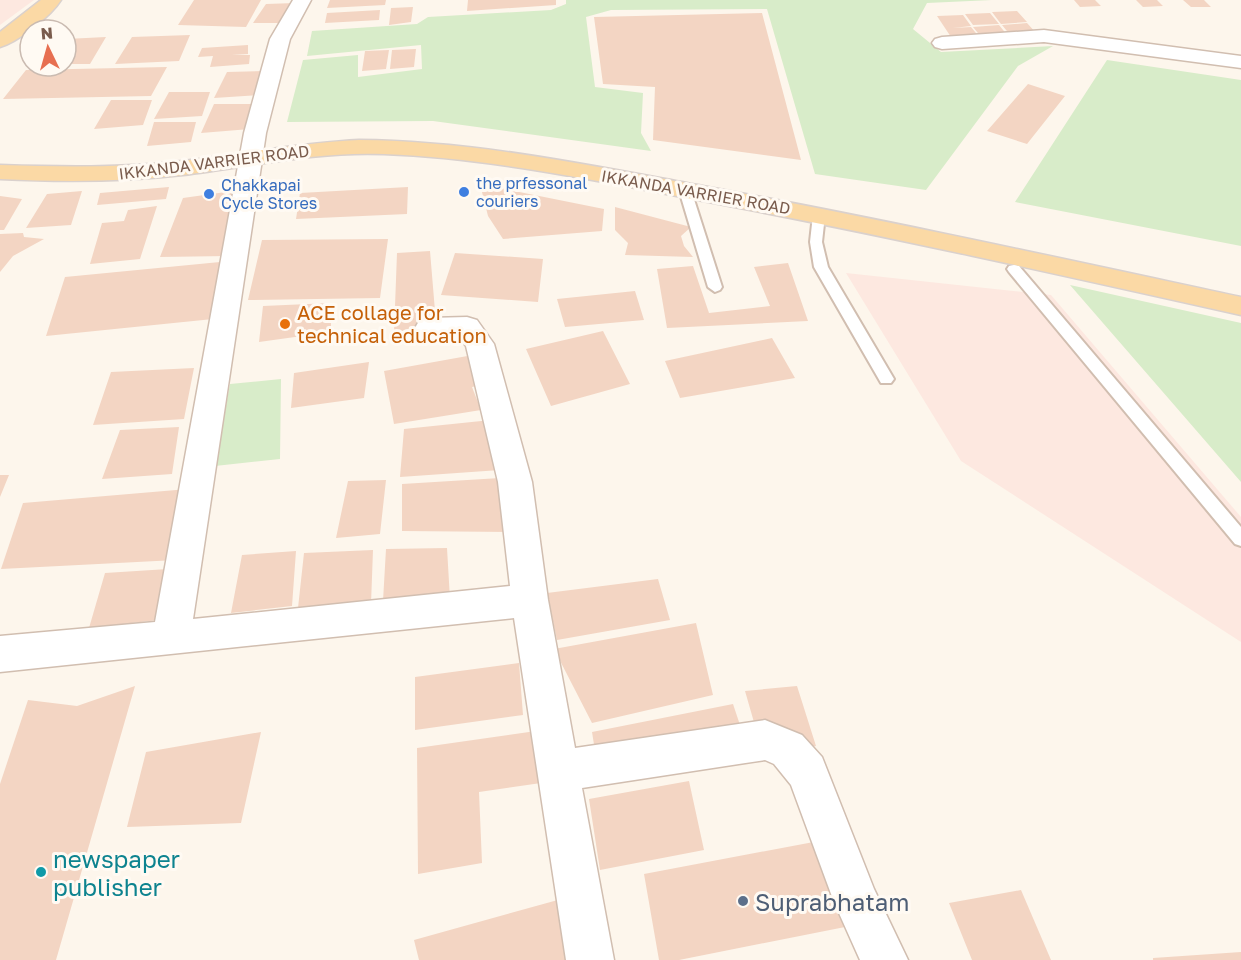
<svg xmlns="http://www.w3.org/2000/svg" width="1241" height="960" font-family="'Golos Text',sans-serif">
<rect width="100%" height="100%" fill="#fdf6ec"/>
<path fill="#fde8e0" d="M 0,0 L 34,0 L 0,25 Z
M 846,273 L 1051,295 L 1241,517 L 1241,642 L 961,461 Z"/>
<path fill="#d8ecc9" d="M 566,0 L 992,0 L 927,3 L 913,29 L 941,52 L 1053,46 L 1018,66 L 926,190 L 815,174 L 767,9 L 611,10 L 586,17 L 595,87 L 643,93 L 641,133 L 651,151 L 433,121 L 287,122 L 303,60 L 358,55 L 358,77 L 422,69 L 421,45 L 307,56 L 312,31 L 417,24 L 428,17 L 551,10 L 566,4 Z
M 1107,60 L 1241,80 L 1241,246 L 1015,202 Z
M 1070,285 L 1241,323 L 1241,482 Z
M 281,379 L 280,459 L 215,466 L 230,384 Z"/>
<path fill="#f3d5c3" d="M 194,0 L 261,0 L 246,27 L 178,25 Z
M 330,0 L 386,0 L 385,5 L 327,8 Z
M 468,0 L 556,0 L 556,5 L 467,11 Z
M 1074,0 L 1095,0 L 1101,6 L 1080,7 Z
M 1136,0 L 1157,0 L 1163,6 L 1143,7 Z
M 1183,0 L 1204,0 L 1211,7 L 1191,7 Z
M 295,3 L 282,23 L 253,23 L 266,4 Z
M 413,7 L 411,22 L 389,25 L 391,8 Z
M 380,10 L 379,20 L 325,23 L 327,13 Z
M 1017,11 L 1027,22 L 1001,24 L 992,12 Z
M 762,13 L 801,160 L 653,140 L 655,87 L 603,84 L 594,17 Z
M 990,13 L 999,24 L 973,25 L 965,14 Z
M 963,15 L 971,26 L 953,28 L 971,27 L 980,38 L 953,40 L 937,16 Z
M 1027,23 L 1037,34 L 1011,36 L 1002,25 Z
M 999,25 L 1008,36 L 982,38 L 973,27 Z
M 190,35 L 179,61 L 115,64 L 132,37 Z
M 106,37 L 90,64 L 66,64 L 66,39 Z
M 248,45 L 248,54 L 232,55 L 250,55 L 249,64 L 210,67 L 213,56 L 198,57 L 202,48 Z
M 416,49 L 414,67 L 390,69 L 392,50 Z
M 389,50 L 386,69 L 362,71 L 365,51 Z
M 167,67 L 151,96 L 3,99 L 26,70 Z
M 266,71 L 261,95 L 214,98 L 227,72 Z
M 1028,84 L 1065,96 L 1027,144 L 987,131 Z
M 169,92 L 210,92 L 202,116 L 154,119 Z
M 111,100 L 152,100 L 143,125 L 94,129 Z
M 214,104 L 256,104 L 250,129 L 201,133 Z
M 154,122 L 196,122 L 191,142 L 147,146 Z
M 480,184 L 604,209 L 602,231 L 503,239 L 488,216 Z
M 169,187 L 166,199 L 97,205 L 100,193 Z
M 408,187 L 407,214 L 296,219 L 300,193 Z
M 240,190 L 228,256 L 160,257 L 183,198 Z
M 82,191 L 71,225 L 26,228 L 47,194 Z
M 0,196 L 22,199 L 4,230 L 0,230 Z
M 157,206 L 140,259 L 90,264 L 102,223 L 124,221 L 128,210 Z
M 615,207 L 691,227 L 681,236 L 684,246 L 693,257 L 625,255 L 628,243 L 615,230 Z
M 23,233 L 24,237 L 44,239 L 13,256 L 0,272 L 0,234 Z
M 388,239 L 380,298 L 248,300 L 262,240 Z
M 430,251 L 436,323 L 394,333 L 397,253 Z
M 455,253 L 543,259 L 538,302 L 441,295 Z
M 220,262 L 213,319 L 46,336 L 65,277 Z
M 788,263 L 808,321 L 667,328 L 657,269 L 693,266 L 709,313 L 770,306 L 754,267 Z
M 635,291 L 644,320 L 565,327 L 557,299 Z
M 331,303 L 331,332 L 259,342 L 263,306 Z
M 603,331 L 630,384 L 551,406 L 526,349 Z
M 772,338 L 795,378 L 680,398 L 665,361 Z
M 473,355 L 483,385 L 472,387 L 481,410 L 394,424 L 384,371 Z
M 369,362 L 364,398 L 291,408 L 294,373 Z
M 194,368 L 184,419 L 93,425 L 111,372 Z
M 491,420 L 500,470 L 400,477 L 404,429 Z
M 179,427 L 172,474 L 102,479 L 120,430 Z
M 0,475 L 9,475 L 0,497 Z
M 500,478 L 511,532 L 402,531 L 402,484 Z
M 386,480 L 380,534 L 336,538 L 348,481 Z
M 188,489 L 176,560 L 1,569 L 23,503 Z
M 447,548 L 450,599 L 383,601 L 386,549 Z
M 373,550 L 371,604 L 298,608 L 304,553 Z
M 296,551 L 292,606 L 231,613 L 242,555 Z
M 168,569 L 158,620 L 89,628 L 105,573 Z
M 658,579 L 670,620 L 557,640 L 547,593 Z
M 696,623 L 713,695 L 592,723 L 554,649 Z
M 519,663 L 523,715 L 415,730 L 415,677 Z
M 135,686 L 56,960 L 0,960 L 0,784 L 28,700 L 77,706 Z
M 797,686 L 816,746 L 764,757 L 745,691 Z
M 733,704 L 740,725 L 596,757 L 592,732 Z
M 536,731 L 541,783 L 479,792 L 482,863 L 418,874 L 417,748 Z
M 261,732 L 241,823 L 127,827 L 146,752 Z
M 689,781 L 704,850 L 600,870 L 589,799 Z
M 819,841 L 845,927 L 679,960 L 659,960 L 644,874 Z
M 1021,890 L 1051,960 L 972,960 L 949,903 Z
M 565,898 L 573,960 L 419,960 L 414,940 Z
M 1241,952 L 1241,960 L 1153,960 L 1153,958 Z"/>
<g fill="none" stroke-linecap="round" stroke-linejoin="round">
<defs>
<path id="lane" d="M 685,186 L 691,190 L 722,287 L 720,290 L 715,292 L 708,287 L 679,190 Z
M 819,211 L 825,215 L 822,242 L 828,267 L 894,379 L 891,383 L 881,383 L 814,267 L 810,242 L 813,215 Z
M 1014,265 L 1019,266 L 1241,527 L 1241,546 L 1235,544 L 1009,272 L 1007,269 L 1009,266 Z"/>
<path id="street" d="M 293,0 L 311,0 L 290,39 L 266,133 L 193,619 L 510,586 L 498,482 L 466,346 L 459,337 L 429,338 L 419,335 L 415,328 L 419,321 L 429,318 L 467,317 L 477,320 L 494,344 L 532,482 L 548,600 L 575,748 L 765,720 L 802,735 L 822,757 L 874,889 L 908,960 L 860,960 L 834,902 L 791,785 L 774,764 L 765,760 L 582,788 L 614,960 L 566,960 L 514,618 L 0,672 L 0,636 L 155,622 L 244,133 L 270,39 Z
M 1044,30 L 1241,56 L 1241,68 L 1044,42 L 942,49 L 935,47 L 932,43 L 935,39 L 942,37 Z"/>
<path id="primary" d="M 41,0 L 61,0 C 51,16 18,42 0,47 L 0,32 Z
M 359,140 C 476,141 593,166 708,187 C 887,220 1064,259 1241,297 L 1241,315 C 1062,275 883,235 703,201 C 598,181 491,158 384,154 C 316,151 250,167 183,175 C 122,182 61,182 0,179 L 0,165 C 61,167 122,168 182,161 C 241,154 299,143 359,140 Z"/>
</defs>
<use href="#lane" stroke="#d1beb0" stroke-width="4"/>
<use href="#street" stroke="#d1beb0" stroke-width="3"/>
<use href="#primary" stroke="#dad1cd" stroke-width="3"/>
<use href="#lane" fill="#fff" fill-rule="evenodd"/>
<use href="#street" fill="#fff" fill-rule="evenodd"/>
<use href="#primary" fill="#fbd9a5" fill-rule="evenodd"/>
</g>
<g fill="#3f7fe0" stroke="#fffaf3" stroke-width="2">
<circle cx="464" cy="192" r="6"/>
<circle cx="209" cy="194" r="6"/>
</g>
<circle fill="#e8710a" stroke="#fffaf3" stroke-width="2" cx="285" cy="324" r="6"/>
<circle fill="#0f9aa8" stroke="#fffaf3" stroke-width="2" cx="41" cy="872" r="6"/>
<circle fill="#5c6f8a" stroke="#fffaf3" stroke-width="2" cx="743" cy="901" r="6"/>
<g text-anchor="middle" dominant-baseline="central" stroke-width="6" stroke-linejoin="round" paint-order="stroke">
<g font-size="16" fill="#7a5c4d" stroke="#fffaf3">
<text transform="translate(214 162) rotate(-7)">IKKANDA VARRIER ROAD</text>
<text transform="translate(696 192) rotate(10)">IKKANDA VARRIER ROAD</text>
</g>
<g font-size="16" fill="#366cbe" stroke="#fffaf3" text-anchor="start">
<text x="476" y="183">the prfessonal<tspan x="476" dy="18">couriers</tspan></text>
<text x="221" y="185">Chakkapai<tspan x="221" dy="18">Cycle Stores</tspan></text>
</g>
<g font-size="20" fill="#c56008" stroke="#fffaf3" text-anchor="start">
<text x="297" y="312">ACE collage for<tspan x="297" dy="23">technical education</tspan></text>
</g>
<g font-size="24" fill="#0d838f" stroke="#fffaf3" text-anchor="start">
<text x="53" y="858">newspaper<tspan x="53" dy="28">publisher</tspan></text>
</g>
<g font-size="24" fill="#4e5e75" stroke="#fffaf3" text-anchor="start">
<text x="755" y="901">Suprabhatam</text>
</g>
</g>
<g transform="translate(48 48) rotate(355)"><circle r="28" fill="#fffaf3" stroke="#cabbb1" stroke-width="1.5"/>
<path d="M0-4.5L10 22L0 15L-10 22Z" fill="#e76f51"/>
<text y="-9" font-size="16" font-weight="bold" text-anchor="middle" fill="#7a5c4d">N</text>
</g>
</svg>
